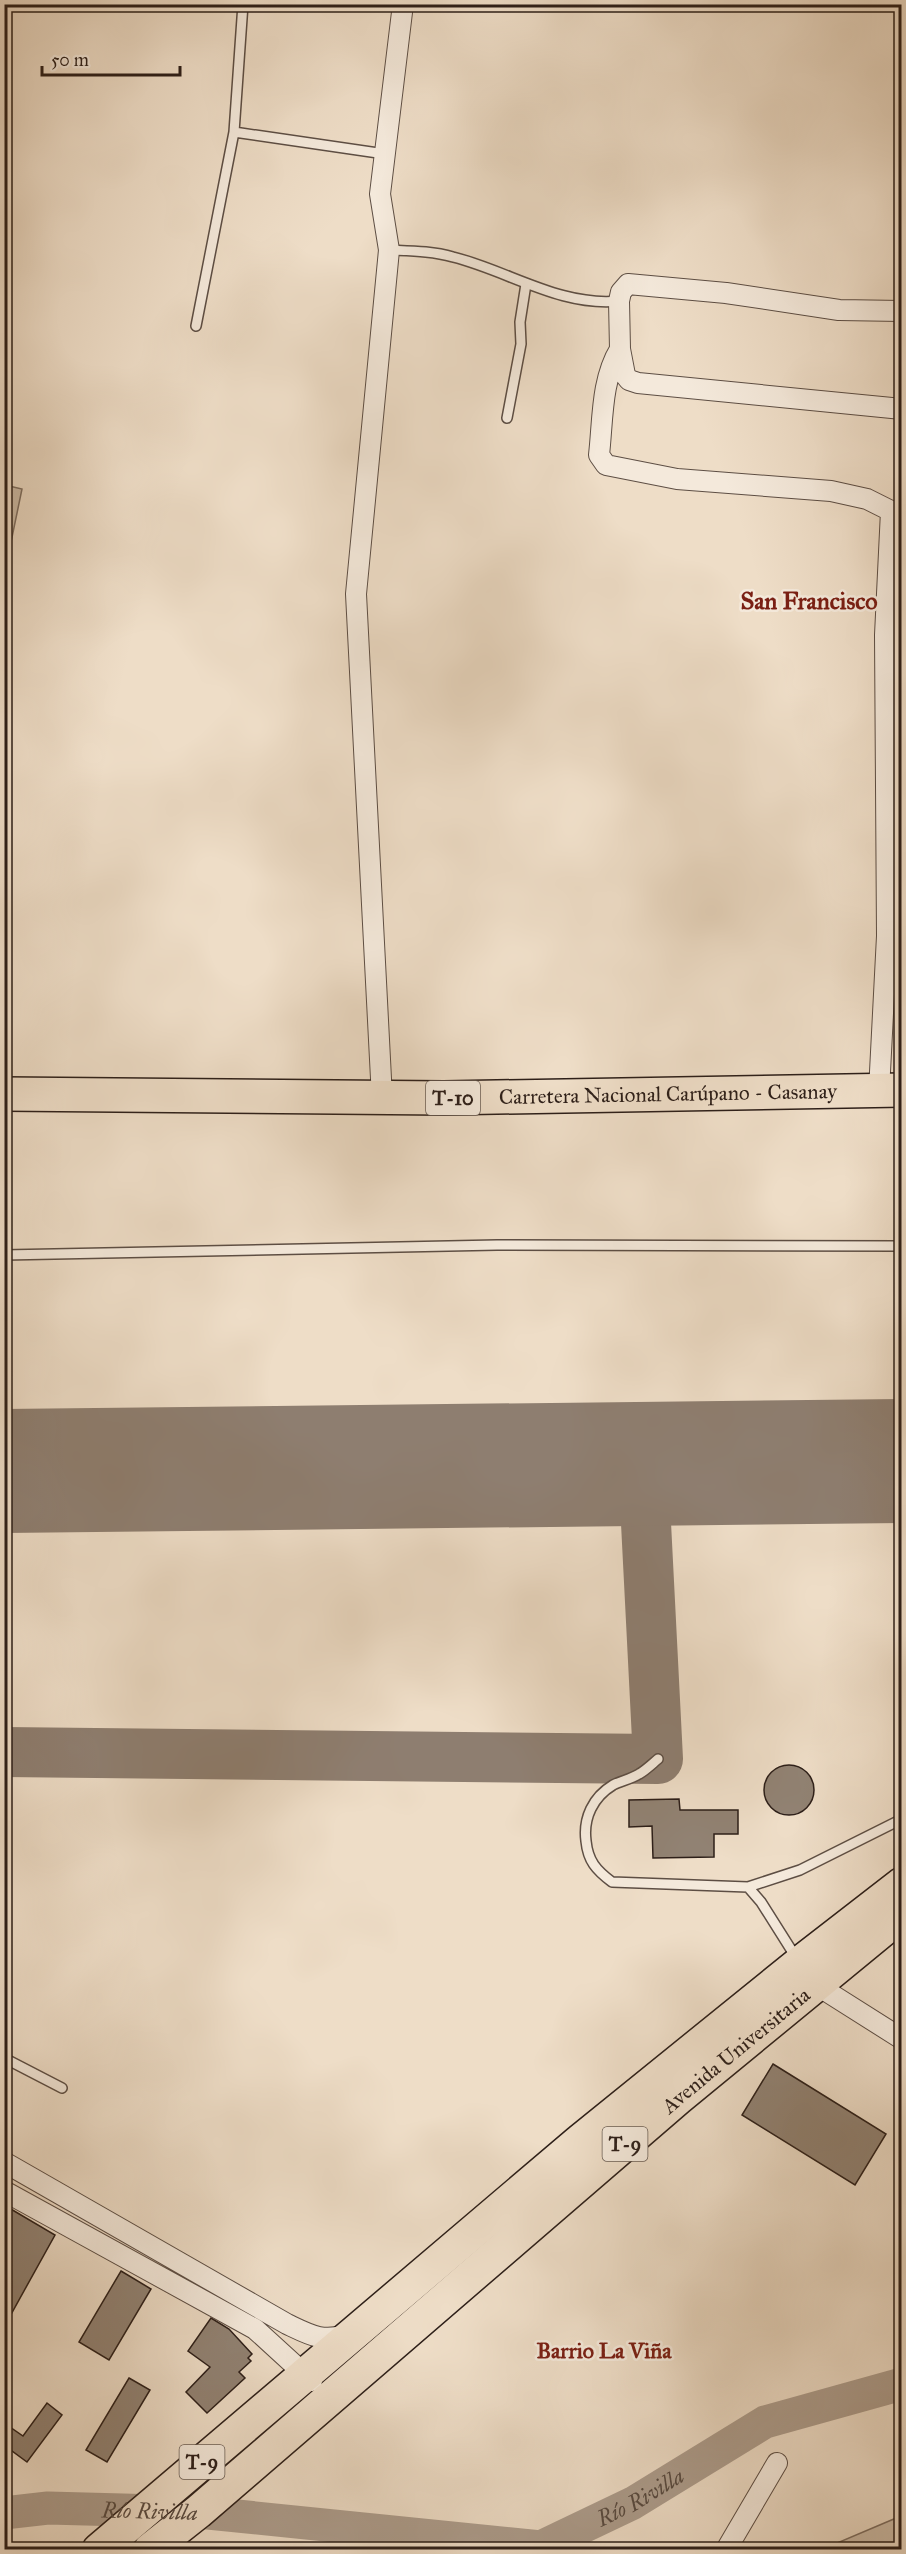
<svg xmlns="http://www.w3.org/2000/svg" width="906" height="2554" font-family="'IM FELL Great Primer',serif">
<rect width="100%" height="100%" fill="#eeddc7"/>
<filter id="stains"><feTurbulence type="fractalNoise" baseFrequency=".00333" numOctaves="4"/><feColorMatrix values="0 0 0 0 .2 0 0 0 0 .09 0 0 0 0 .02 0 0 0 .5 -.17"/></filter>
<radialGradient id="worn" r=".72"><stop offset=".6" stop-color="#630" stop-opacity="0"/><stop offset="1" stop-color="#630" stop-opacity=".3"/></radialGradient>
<path fill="#cdbda9" stroke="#7d6e61" stroke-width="1.5" d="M 5,485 L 22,489 L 5,571 L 4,485 Z
M 901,2516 L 901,2549 L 823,2549 Z"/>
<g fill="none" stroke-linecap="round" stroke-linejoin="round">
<path stroke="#ac9c8c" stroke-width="33" id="s1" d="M 4,2513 L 48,2508 L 198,2512 L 541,2547 L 633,2503 L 765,2422 L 902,2384"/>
<path stroke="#8e7e70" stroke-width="50" d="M 4,1752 L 658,1759 L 643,1464"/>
<path stroke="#8e7e70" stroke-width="124" d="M 4,1471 L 902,1461"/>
</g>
<path fill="#918273" stroke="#2d1f19" stroke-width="1.5" d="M764 1790a25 25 0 1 1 50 0a25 25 0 1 1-50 0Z
M 679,1799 L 680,1810 L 738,1810 L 738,1834 L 714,1834 L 714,1857 L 653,1858 L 652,1826 L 629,1827 L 629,1800 Z
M 773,2064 L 886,2134 L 855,2185 L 742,2115 Z
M 4,2205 L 55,2235 L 4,2327 Z
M 121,2271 L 151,2289 L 109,2360 L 79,2342 Z
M 211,2318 L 229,2329 L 252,2354 L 248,2358 L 251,2361 L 239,2372 L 245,2378 L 207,2413 L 186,2392 L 210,2367 L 188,2351 Z
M 129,2378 L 150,2390 L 107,2462 L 86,2450 Z
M 47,2403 L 62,2415 L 27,2462 L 4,2445 L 4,2423 L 23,2436 Z"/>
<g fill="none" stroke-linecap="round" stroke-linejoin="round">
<defs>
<path id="lane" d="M 234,132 L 385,154
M 389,250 C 411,251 432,251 453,257 C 509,271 560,307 619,301
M 196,326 L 234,132 L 243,4
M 507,418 L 521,344 L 520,322 L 526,284
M 4,1255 L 497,1245 L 902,1246
M 658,1759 C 652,1764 646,1770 639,1774 C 631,1779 621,1781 613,1785 C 593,1797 583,1818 586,1841 C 588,1861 596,1870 612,1882 L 748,1887 L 761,1902 L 797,1959
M 748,1887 L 800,1870 L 902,1819
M 4,2058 L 62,2088"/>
<path id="street" d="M 902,311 L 839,310 L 726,293 L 628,284 L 621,292 L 619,301 L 620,349 L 625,375 L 629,380 L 638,383 L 902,409
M 620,349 C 601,380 603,420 599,455 L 606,465 L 677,479 L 831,491 L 867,499 L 891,511 L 885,635 L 887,936 L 879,1091
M 382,1098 L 356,594 L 389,250 L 380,194 L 403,4
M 810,1977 L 815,1984 L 902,2039
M 4,2162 L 287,2324 C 310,2335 323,2343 348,2334
M 4,2191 L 255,2329 L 312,2381
M 726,2550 L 777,2463"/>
<g id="highway">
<path id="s2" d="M 4,1094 L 444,1098 L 902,1090"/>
<path d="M 99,2550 L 580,2141 L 800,1963 L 902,1884"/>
<path id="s3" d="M 150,2550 L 198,2512 L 678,2098 L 902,1914"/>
</g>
</defs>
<use href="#lane" stroke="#5d4e44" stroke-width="12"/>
<use href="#street" stroke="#5d4e44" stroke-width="22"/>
<use href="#highway" stroke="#2d1f19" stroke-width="36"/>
<use href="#lane" stroke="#f4e9db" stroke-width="9"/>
<use href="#street" stroke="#f4e9db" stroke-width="20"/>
<use href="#highway" stroke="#eeddc7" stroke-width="33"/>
</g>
<g text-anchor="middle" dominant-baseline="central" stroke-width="5" stroke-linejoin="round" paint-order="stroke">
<g fill="#f4e9db" stroke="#695c53" stroke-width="1.5">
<rect x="426" y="1081" width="54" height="34" rx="4.5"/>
<rect x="602.5" y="2127" width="45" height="34" rx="4.5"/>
<rect x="179.5" y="2445" width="45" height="34" rx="4.5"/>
</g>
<g font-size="20" font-weight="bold" fill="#2d1f19">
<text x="453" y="1098">T-10</text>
<text x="625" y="2144">T-9</text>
<text x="202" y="2462">T-9</text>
</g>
<g font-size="21" fill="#2d1f19" stroke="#f4e9db">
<text stroke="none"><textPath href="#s2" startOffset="664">Carretera Nacional Carúpano - Casanay</textPath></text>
<text stroke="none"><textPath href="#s3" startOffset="770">Avenida Universitaria</textPath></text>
</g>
<g font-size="22" font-weight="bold" fill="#7a1f14" stroke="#f4e9db">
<text x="604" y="2350">Barrio La Viña</text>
</g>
<g font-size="22" font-style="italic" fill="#594b41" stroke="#f4e9db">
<text stroke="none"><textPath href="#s1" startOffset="650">Río Rivilla</textPath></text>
<text stroke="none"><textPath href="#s1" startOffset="146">Río Rivilla</textPath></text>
</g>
<g font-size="24" font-weight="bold" fill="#7a1f14" stroke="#f4e9db">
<text x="809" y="601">San Francisco</text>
</g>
</g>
<rect width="906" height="2554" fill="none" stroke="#eeddc7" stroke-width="24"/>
<rect x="6" y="6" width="894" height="2542" fill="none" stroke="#2d1f19" stroke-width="3"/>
<rect x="12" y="12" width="882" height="2530" fill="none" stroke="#2d1f19" stroke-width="1.5"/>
<path d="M42 66v9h138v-9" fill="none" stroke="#2d1f19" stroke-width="3"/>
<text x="51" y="66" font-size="18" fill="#2d1f19" stroke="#f4e9db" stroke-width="4.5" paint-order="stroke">50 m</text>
<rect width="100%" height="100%" filter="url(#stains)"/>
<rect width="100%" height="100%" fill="url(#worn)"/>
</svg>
